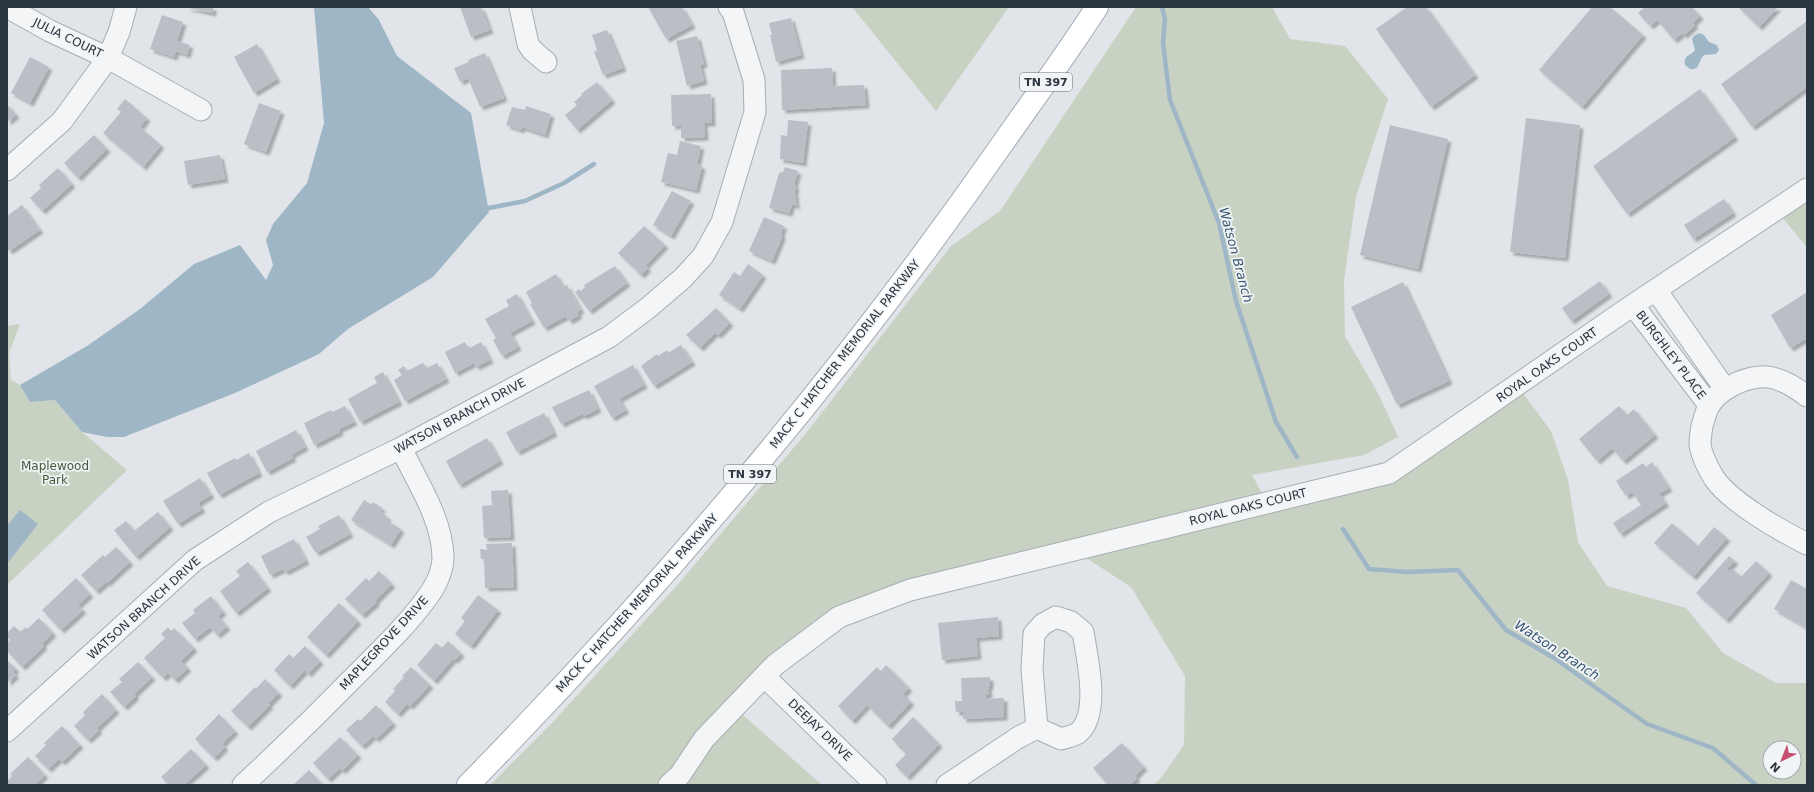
<svg xmlns="http://www.w3.org/2000/svg" width="1814" height="792" font-family="'DejaVu Sans',sans-serif">
<defs>
<filter id="shadow"><feDropShadow dx="3.5" dy="3.5" stdDeviation="1" flood-color="#0004"/></filter>
</defs>
<rect width="100%" height="100%" fill="#e1e5e9"/>
<path fill="#c8d2c3" fill-rule="evenodd" d="M 852,7 L 1009,7 L 936,111 Z
M 1136,7 L 1272,7 L 1290,39 L 1345,46 L 1388,99 L 1356,197 L 1344,280 L 1345,336 L 1379,395 L 1398,437 L 1364,455 L 1252,475 L 1267,502 L 1389,473 L 1517,385 L 1551,431 L 1568,480 L 1578,542 L 1607,586 L 1686,608 L 1723,653 L 1776,683 L 1807,683 L 1807,785 L 1153,785 L 1161,778 L 1184,745 L 1185,676 L 1131,587 L 1074,550 L 839,617 L 734,707 L 822,785 L 490,785 L 552,723 L 679,583 L 807,432 L 951,246 L 1000,211 ZM 1770,748 L 1794,748 L 1794,772 L 1770,772 Z
M 1807,189 L 1807,247 L 1776,210 Z
M 20,324 L 9,353 L 11,380 L 20,385 L 30,402 L 55,400 L 82,432 L 127,470 L 7,585 L 7,326 Z"/>
<path fill="#9fb6c6" d="M 314,7 L 368,7 L 379,20 L 397,56 L 471,113 L 489,212 L 433,277 L 348,329 L 319,354 L 235,393 L 124,437 L 107,437 L 82,432 L 55,400 L 30,402 L 20,385 L 87,346 L 140,309 L 194,264 L 240,245 L 266,280 L 273,265 L 266,240 L 273,224 L 307,183 L 324,123 Z
M 1699,33 L 1704,35 L 1709,42 L 1717,45 L 1719,50 L 1716,54 L 1704,55 C 1698,61 1700,71 1690,69 L 1685,65 C 1683,55 1691,56 1695,50 L 1692,39 L 1694,36 Z
M 20,510 L 38,524 L 7,564 L 7,526 Z"/>
<g fill="none" stroke-linecap="round" stroke-linejoin="round">
<path stroke="#9fb6c6" stroke-width="4.5" d="M 1162,7 L 1165,19 L 1163,43 L 1170,100 L 1219,223 L 1236,301 L 1276,422 L 1297,457
M 489,208 L 525,201 L 564,183 L 594,164
M 1343,529 L 1369,569 L 1407,572 L 1458,570 L 1506,630 L 1554,658 L 1647,724 L 1713,748 L 1756,785"/>
</g>
<path fill="#b9bfc5" filter="url(#shadow)" d="M 184,7 L 213,7 L 213,13 Z
M 460,7 L 481,7 L 490,30 L 471,37 Z
M 648,7 L 682,7 L 692,25 L 666,39 Z
M 1407,7 L 1426,7 L 1475,75 L 1431,107 L 1376,29 Z
M 1592,7 L 1610,7 L 1643,35 L 1582,107 L 1539,70 Z
M 1645,7 L 1692,7 L 1700,16 L 1693,23 L 1695,25 L 1684,35 L 1682,33 L 1674,40 L 1657,20 L 1650,26 L 1638,13 Z
M 1738,7 L 1778,7 L 1759,27 Z
M 162,15 L 183,22 L 177,41 L 190,45 L 187,55 L 176,51 L 174,57 L 150,49 Z
M 791,18 L 801,55 L 776,62 L 770,35 L 772,35 L 769,23 Z
M 1807,21 L 1807,87 L 1752,127 L 1721,84 Z
M 607,30 L 623,68 L 603,75 L 594,52 L 597,50 L 592,35 Z
M 697,36 L 704,64 L 700,65 L 704,81 L 687,86 L 676,41 Z
M 257,44 L 277,79 L 254,93 L 234,57 Z
M 485,53 L 504,98 L 480,107 L 468,78 L 460,82 L 454,68 L 469,62 L 468,60 Z
M 30,57 L 49,67 L 30,103 L 11,93 Z
M 832,68 L 833,86 L 864,85 L 866,105 L 782,110 L 781,70 Z
M 597,82 L 612,100 L 577,130 L 565,115 L 577,105 L 574,102 L 582,95 L 581,94 Z
M 1700,89 L 1735,137 L 1627,214 L 1593,166 Z
M 711,94 L 712,123 L 704,123 L 705,137 L 681,138 L 681,125 L 672,126 L 671,95 Z
M 125,99 L 147,118 L 140,127 L 161,145 L 143,167 L 103,133 L 121,112 L 117,109 Z
M 259,103 L 281,111 L 266,152 L 244,144 Z
M 7,104 L 16,115 L 7,122 Z
M 526,106 L 551,114 L 545,135 L 522,127 L 521,130 L 506,125 L 512,107 L 525,110 Z
M 1526,118 L 1580,125 L 1565,258 L 1510,252 Z
M 788,120 L 808,122 L 803,163 L 780,159 L 781,135 L 787,136 Z
M 1390,125 L 1448,139 L 1418,269 L 1360,255 Z
M 94,135 L 107,149 L 78,178 L 64,163 Z
M 680,141 L 701,146 L 697,164 L 702,166 L 696,190 L 661,182 L 668,153 L 677,155 Z
M 220,155 L 225,179 L 188,185 L 184,161 Z
M 785,167 L 798,171 L 794,185 L 796,186 L 794,194 L 796,195 L 795,199 L 797,206 L 792,204 L 789,213 L 769,208 L 779,173 L 783,172 Z
M 58,168 L 72,184 L 42,211 L 30,198 L 41,188 L 39,185 Z
M 672,191 L 691,201 L 671,236 L 653,225 Z
M 1724,199 L 1733,213 L 1693,239 L 1684,225 Z
M 22,205 L 40,230 L 9,251 L 7,248 L 7,216 Z
M 764,217 L 784,226 L 781,232 L 782,237 L 772,261 L 749,251 Z
M 644,226 L 665,245 L 645,266 L 648,268 L 641,275 L 618,253 Z
M 748,264 L 763,275 L 740,309 L 719,295 L 734,272 L 740,276 Z
M 615,266 L 627,283 L 589,311 L 575,292 L 579,289 L 581,291 L 585,287 L 584,285 Z
M 556,274 L 563,287 L 567,285 L 581,310 L 577,312 L 579,315 L 569,321 L 566,316 L 544,328 L 530,304 L 532,303 L 526,292 Z
M 1600,281 L 1609,294 L 1571,321 L 1562,308 Z
M 1403,282 L 1449,381 L 1397,405 L 1351,307 Z
M 1807,292 L 1807,338 L 1790,348 L 1771,315 Z
M 517,294 L 532,321 L 510,333 L 518,347 L 502,356 L 493,340 L 496,338 L 485,319 L 509,306 L 506,300 Z
M 716,308 L 730,323 L 718,335 L 715,333 L 700,348 L 686,335 Z
M 465,342 L 468,349 L 481,342 L 490,360 L 476,367 L 474,363 L 455,373 L 445,352 Z
M 681,345 L 692,362 L 654,386 L 641,366 L 657,354 L 658,356 L 667,350 L 668,353 Z
M 423,363 L 427,368 L 437,363 L 446,379 L 405,401 L 394,380 L 402,375 L 398,370 L 404,366 L 407,371 Z
M 633,365 L 644,385 L 619,399 L 626,410 L 612,418 L 594,386 Z
M 383,372 L 399,402 L 360,422 L 348,399 L 377,383 L 374,377 Z
M 589,390 L 598,409 L 584,416 L 582,414 L 561,424 L 552,407 Z
M 345,406 L 354,422 L 339,429 L 340,432 L 314,445 L 304,423 L 331,410 L 332,412 Z
M 1619,406 L 1627,415 L 1634,409 L 1655,435 L 1623,461 L 1612,448 L 1597,461 L 1579,439 Z
M 544,413 L 554,433 L 517,452 L 506,432 Z
M 296,430 L 305,447 L 291,455 L 293,458 L 267,472 L 256,451 Z
M 487,438 L 500,461 L 459,485 L 446,461 Z
M 249,453 L 259,473 L 219,495 L 207,473 L 235,458 L 236,460 Z
M 1652,462 L 1669,488 L 1659,494 L 1666,503 L 1620,534 L 1613,523 L 1641,505 L 1632,492 L 1626,496 L 1616,481 L 1643,463 L 1646,467 Z
M 200,478 L 211,495 L 198,503 L 202,509 L 178,524 L 163,501 Z
M 508,490 L 511,537 L 484,538 L 482,506 L 492,505 L 491,491 Z
M 364,500 L 372,505 L 373,502 L 382,508 L 380,512 L 388,517 L 386,520 L 401,529 L 391,545 L 351,520 Z
M 158,512 L 170,527 L 136,557 L 114,530 L 126,521 L 134,531 Z
M 339,515 L 350,534 L 316,553 L 306,537 L 320,529 L 318,526 Z
M 1672,523 L 1698,546 L 1714,527 L 1727,538 L 1693,577 L 1654,543 Z
M 294,539 L 306,561 L 285,572 L 283,569 L 270,575 L 261,556 Z
M 512,543 L 514,587 L 485,588 L 484,559 L 481,559 L 480,549 L 487,550 L 486,544 Z
M 116,547 L 130,562 L 107,583 L 106,582 L 96,591 L 81,575 L 103,555 L 105,557 Z
M 1729,556 L 1735,561 L 1726,570 L 1734,570 L 1741,577 L 1756,561 L 1769,573 L 1726,620 L 1696,593 Z
M 248,562 L 268,588 L 236,613 L 220,591 L 240,576 L 236,571 Z
M 379,571 L 392,584 L 375,601 L 377,602 L 362,615 L 345,599 L 366,578 L 369,581 Z
M 76,578 L 90,594 L 78,605 L 83,610 L 61,630 L 42,610 Z
M 1791,580 L 1807,589 L 1807,628 L 1774,609 Z
M 478,595 L 498,610 L 471,646 L 455,634 L 465,621 L 461,618 Z
M 211,596 L 223,612 L 218,616 L 227,627 L 217,635 L 210,627 L 195,639 L 182,623 L 195,613 L 193,610 Z
M 339,603 L 358,621 L 326,655 L 307,637 Z
M 998,617 L 999,636 L 976,638 L 978,656 L 942,660 L 938,623 Z
M 39,618 L 53,633 L 42,644 L 44,646 L 22,667 L 7,651 L 7,642 L 10,640 L 7,637 L 7,633 L 14,626 L 20,632 L 26,627 L 27,629 Z
M 168,627 L 171,631 L 174,628 L 194,648 L 181,661 L 188,668 L 175,680 L 168,673 L 163,678 L 144,658 L 165,638 L 161,634 Z
M 448,641 L 461,653 L 455,660 L 453,659 L 434,681 L 417,665 L 436,643 L 442,648 Z
M 305,646 L 320,661 L 308,674 L 305,670 L 290,686 L 274,670 L 289,654 L 293,658 Z
M 7,660 L 16,669 L 13,672 L 16,675 L 7,683 Z
M 138,662 L 152,677 L 134,694 L 136,696 L 124,707 L 110,692 L 122,682 L 119,679 Z
M 886,665 L 909,688 L 903,694 L 911,702 L 888,726 L 867,705 L 852,721 L 838,706 L 877,667 L 881,671 Z
M 411,667 L 430,685 L 410,706 L 407,704 L 398,714 L 385,702 L 395,691 L 393,689 L 404,677 L 402,676 Z
M 990,677 L 990,686 L 988,687 L 989,695 L 986,695 L 986,699 L 1004,698 L 1004,717 L 963,719 L 963,712 L 956,712 L 955,701 L 962,701 L 961,678 Z
M 265,679 L 279,693 L 268,704 L 270,705 L 248,727 L 231,711 L 255,687 L 256,689 Z
M 102,694 L 116,710 L 97,728 L 99,730 L 88,740 L 74,726 L 85,715 L 83,712 Z
M 376,705 L 393,723 L 376,739 L 373,736 L 362,746 L 346,730 L 358,719 L 360,721 Z
M 219,714 L 235,731 L 222,744 L 225,747 L 214,758 L 195,739 Z
M 913,717 L 939,744 L 907,777 L 895,765 L 906,754 L 901,749 L 903,747 L 901,745 L 899,747 L 892,739 Z
M 62,726 L 80,745 L 62,762 L 59,759 L 48,769 L 35,756 L 46,745 L 44,743 Z
M 340,737 L 358,755 L 342,771 L 340,768 L 328,779 L 313,763 Z
M 1122,743 L 1144,767 L 1135,776 L 1137,778 L 1130,785 L 1108,785 L 1093,768 Z
M 191,749 L 206,765 L 184,785 L 169,785 L 161,777 Z
M 28,757 L 45,775 L 35,785 L 7,785 L 7,781 L 12,776 L 10,774 Z
M 309,770 L 323,785 L 293,785 Z"/>
<g fill="none" stroke-linecap="round" stroke-linejoin="round">
<defs>
<path id="minor" d="M 7,7 L 50,31 L 108,58 L 201,110
M 520,7 L 528,44 L 532,50 L 546,62
M 7,170 L 62,121 L 108,58 L 119,32 L 126,7
M 1656,290 L 1725,389
M 1633,305 L 1709,405
M 1807,396 C 1795,387 1776,375 1760,377 C 1743,378 1718,390 1709,406 C 1706,411 1704,420 1702,426 C 1701,432 1700,438 1700,444 C 1701,455 1708,468 1714,478 C 1730,502 1781,531 1807,544
M 1056,617 L 1071,622 L 1083,632 C 1087,658 1101,714 1078,733 C 1074,736 1066,737 1061,739 L 1037,728 L 1032,669 L 1034,634 L 1043,624 Z
M 764,676 L 876,785
M 7,731 L 195,560 L 269,512 L 401,448 L 609,337 L 648,308 L 683,278 L 703,256 L 722,222 L 755,112 L 754,80 L 733,12 L 729,7
M 243,785 C 283,748 322,710 360,671 C 383,648 407,625 426,599 C 435,588 443,571 443,557 C 442,518 417,482 401,448
M 669,785 L 680,775 L 704,739 L 775,665 L 839,617 L 910,590 L 1389,473 L 1633,305 L 1807,189
M 947,785 L 1019,737 L 1037,728"/>
<path id="major" d="M 468,785 C 664,585 845,370 1005,140 C 1036,96 1068,52 1097,7"/>
</defs>
<use href="#minor" stroke="#a7adb3" stroke-width="23"/>
<use href="#major" stroke="#a1abb3" stroke-width="24"/>
<use href="#minor" stroke="#f4f5f7" stroke-width="21"/>
<use href="#major" stroke="#fff" stroke-width="22"/>
</g>
<g text-anchor="middle" dominant-baseline="central" stroke-width="3.5" stroke-linejoin="round" paint-order="stroke">
<g fill="#f1f4f6" stroke="#666e76" stroke-width="1">
<rect x="1020" y="73" width="52" height="18" rx="3"/>
<rect x="724" y="465" width="52" height="18" rx="3"/>
</g>
<g font-size="11" font-weight="bold" fill="#2b353f">
<text x="1046" y="82">TN 397</text>
<text x="750" y="474">TN 397</text>
</g>
<g font-size="12" fill="#2b353f" stroke="#f1f4f6">
<text transform="translate(68 38) rotate(26)">JULIA COURT</text>
<text transform="translate(845 354) rotate(-52)">MACK C HATCHER MEMORIAL PARKWAY</text>
<text transform="translate(1671 355) rotate(53)">BURGHLEY PLACE</text>
<text transform="translate(1547 365) rotate(-35)">ROYAL OAKS COURT</text>
<text transform="translate(460 416) rotate(-28)">WATSON BRANCH DRIVE</text>
<text transform="translate(1248 507) rotate(-14)">ROYAL OAKS COURT</text>
<text transform="translate(637 603) rotate(-48)">MACK C HATCHER MEMORIAL PARKWAY</text>
<text transform="translate(144 608) rotate(-42)">WATSON BRANCH DRIVE</text>
<text transform="translate(384 643) rotate(-47)">MAPLEGROVE DRIVE</text>
<text transform="translate(820 730) rotate(44)">DEEJAY DRIVE</text>
</g>
<g font-size="12" fill="#435a39" stroke="#f1f4f6">
<text x="55" y="466">Maplewood<tspan x="55" dy="14">Park</tspan></text>
</g>
<g font-size="13" font-style="italic" fill="#385770" stroke="#f1f4f6">
<text transform="translate(1236 255) rotate(75)">Watson Branch</text>
<text transform="translate(1557 650) rotate(33)">Watson Branch</text>
</g>
</g>
<rect width="1814" height="792" fill="none" stroke="#2b353f" stroke-width="16"/>
<g transform="translate(1782 760) rotate(223)"><circle r="19" fill="#f1f4f6" stroke="#a2a8ad"/>
<path d="M0-3L7 15L0 10L-7 15Z" fill="#c3506f"/>
<text y="-6" font-size="11" font-weight="bold" text-anchor="middle" fill="#2b353f">N</text>
</g>
</svg>
